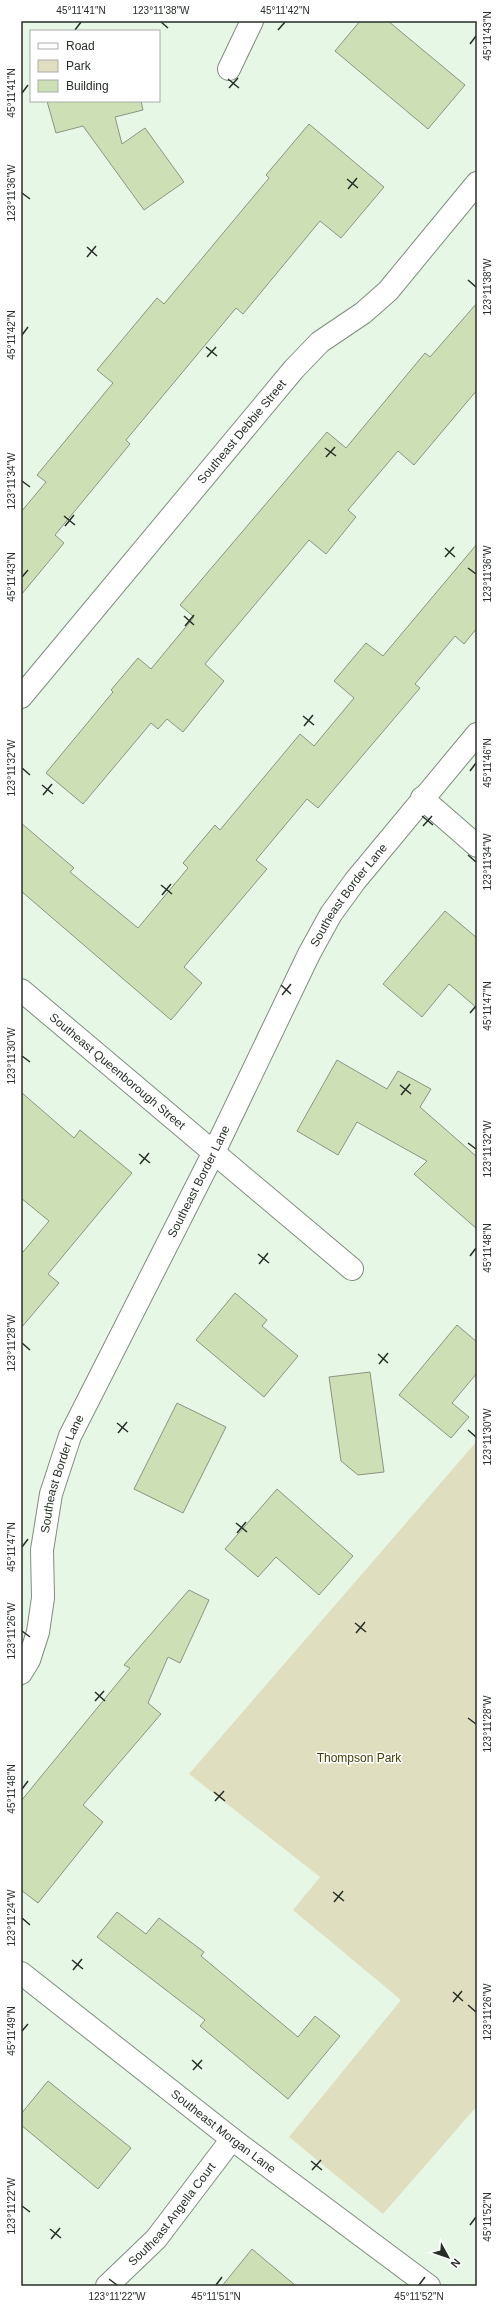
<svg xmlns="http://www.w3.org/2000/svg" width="498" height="2307" font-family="Helvetica,sans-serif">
<rect width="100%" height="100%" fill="#e6f7e6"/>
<path fill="#dfdfbf" d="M 477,1441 L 477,2106 L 383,2214 L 289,2137 L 401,2000 L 293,1910 L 320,1877 L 189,1774 Z"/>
<path fill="#cde0b5" stroke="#8c9482" d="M 360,21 L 388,21 L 465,85 L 428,129 L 335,51 Z
M 47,101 L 141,101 L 143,110 L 115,117 L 122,144 L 145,128 L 184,182 L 144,210 L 83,126 L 56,133 Z
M 309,124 L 384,187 L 341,238 L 320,221 L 243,314 L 236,308 L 126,440 L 130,444 L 55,535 L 64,543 L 21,595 L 21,512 L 46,482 L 37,475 L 113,383 L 97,370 L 157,298 L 164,304 L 269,178 L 266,175 Z
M 477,303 L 477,390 L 414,465 L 398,451 L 348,510 L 356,517 L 326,554 L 309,540 L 205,664 L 224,681 L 183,732 L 167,719 L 158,729 L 151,723 L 83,804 L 46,773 L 113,692 L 111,690 L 138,658 L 151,669 L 194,617 L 180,605 L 327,432 L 346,448 L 425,353 L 430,357 Z
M 477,544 L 477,628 L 464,644 L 455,636 L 415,684 L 420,688 L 318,808 L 307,799 L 256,860 L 267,869 L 184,967 L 202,983 L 171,1020 L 21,891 L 21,823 L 74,868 L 70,872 L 138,928 L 188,868 L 183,863 L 215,825 L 220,830 L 300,734 L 314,746 L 354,698 L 334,681 L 366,643 L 383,656 Z
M 445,911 L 477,938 L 477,1008 L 449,984 L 422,1017 L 383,984 Z
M 337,1060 L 387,1089 L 398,1071 L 431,1089 L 420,1107 L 477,1157 L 477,1229 L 414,1174 L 427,1161 L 357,1122 L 338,1155 L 297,1131 Z
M 21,1092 L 74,1138 L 80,1130 L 132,1173 L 48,1274 L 59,1283 L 21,1328 L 21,1251 L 23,1252 L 49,1221 L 21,1198 Z
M 235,1293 L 267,1320 L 262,1326 L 298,1356 L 264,1397 L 196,1340 Z
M 457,1325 L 477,1342 L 477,1373 L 452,1403 L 469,1417 L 451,1438 L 399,1395 Z
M 370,1372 L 384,1472 L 358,1475 L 341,1461 L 329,1377 Z
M 177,1403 L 226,1427 L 183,1513 L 134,1489 Z
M 277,1489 L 353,1556 L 319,1595 L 276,1557 L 258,1577 L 225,1549 Z
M 189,1590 L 209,1600 L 180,1663 L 168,1657 L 148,1703 L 161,1714 L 83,1805 L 103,1822 L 38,1903 L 21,1890 L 21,1801 L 130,1668 L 124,1665 Z
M 117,1912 L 146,1934 L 159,1918 L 204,1952 L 201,1956 L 298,2037 L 315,2016 L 340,2036 L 288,2099 L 200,2026 L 205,2020 L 97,1937 Z
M 48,2081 L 131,2148 L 98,2189 L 21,2125 L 21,2114 Z
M 252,2249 L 296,2286 L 222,2286 Z"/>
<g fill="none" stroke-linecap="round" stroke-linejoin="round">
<defs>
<g id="minor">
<path d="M 229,69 L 252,21"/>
<path id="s1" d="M 21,697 L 294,369 L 320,342 L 363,313 L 388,291 L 477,183"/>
<path d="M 422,798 L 477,846"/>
<path id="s2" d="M 21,990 L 352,1269"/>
<path id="s3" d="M 21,1673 L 29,1660 L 38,1632 L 43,1598 L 42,1550 L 51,1494 L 70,1436 L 213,1154 L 309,954 L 331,914 L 355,881 L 477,734"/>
<path id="s4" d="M 21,1973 L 232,2139 L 429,2286"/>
<path id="s5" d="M 107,2286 L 156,2239 L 232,2139"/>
</g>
</defs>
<use href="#minor" stroke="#7f8e7f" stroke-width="24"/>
<use href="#minor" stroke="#fff" stroke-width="22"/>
</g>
<path fill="none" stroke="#272e27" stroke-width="1.5" d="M 161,22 L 168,28M 75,30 L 81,22M 278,30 L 285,22M 470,44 L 476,36M 228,79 L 239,88M 229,88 L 238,78M 22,93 L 28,85M 347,179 L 358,188M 348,189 L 357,178M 22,193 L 30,199M 87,247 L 97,256M 87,257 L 96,246M 468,280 L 476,287M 22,335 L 28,327M 206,347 L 217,356M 207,357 L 216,347M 325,448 L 336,456M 326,457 L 335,447M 22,481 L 30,487M 64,516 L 75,525M 65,526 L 74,515M 445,548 L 455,557M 445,557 L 454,547M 468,568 L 476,574M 22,577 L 28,570M 184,616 L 194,625M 185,626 L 194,615M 303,716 L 314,725M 304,726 L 313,715M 22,768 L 30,775M 470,771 L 476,763M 42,785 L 53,794M 43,795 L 52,784M 422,816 L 433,825M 423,826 L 432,816M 468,855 L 476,862M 161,885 L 172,894M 162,895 L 171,884M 281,985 L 291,994M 282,995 L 291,984M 470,1013 L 476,1006M 22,1056 L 30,1062M 400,1085 L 411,1094M 401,1095 L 410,1084M 468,1143 L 476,1149M 139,1154 L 150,1163M 140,1164 L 149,1153M 258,1254 L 269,1263M 470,1256 L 476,1248M 259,1264 L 268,1253M 22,1343 L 30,1350M 378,1354 L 388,1363M 379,1364 L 388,1353M 117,1423 L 128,1432M 468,1430 L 476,1437M 118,1433 L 127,1422M 236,1523 L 247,1532M 237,1533 L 246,1522M 22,1547 L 28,1539M 355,1623 L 366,1632M 22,1631 L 30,1637M 356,1633 L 365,1622M 95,1692 L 105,1701M 95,1701 L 104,1691M 468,1718 L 476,1724M 22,1789 L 28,1781M 214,1792 L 225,1801M 215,1801 L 224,1791M 333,1892 L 344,1901M 334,1902 L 343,1891M 22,1918 L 30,1925M 72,1960 L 83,1969M 73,1970 L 82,1959M 453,1992 L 463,2001M 453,2002 L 462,1991M 468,2005 L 476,2012M 22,2031 L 28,2024M 192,2060 L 202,2069M 193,2070 L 202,2060M 311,2161 L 322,2170M 312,2170 L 321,2160M 22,2206 L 30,2212M 470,2225 L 476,2217M 50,2229 L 61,2238M 51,2239 L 60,2228M 109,2279 L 117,2285M 216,2285 L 222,2277M 419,2285 L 425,2277"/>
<g text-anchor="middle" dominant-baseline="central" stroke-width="3" stroke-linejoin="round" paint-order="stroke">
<g font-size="12" fill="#272e27" stroke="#fff">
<text stroke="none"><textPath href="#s1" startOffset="345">Southeast Debbie Street</textPath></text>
<text stroke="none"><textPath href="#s3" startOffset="854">Southeast Border Lane</textPath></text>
<text stroke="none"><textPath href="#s2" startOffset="126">Southeast Queenborough Street</textPath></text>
<text stroke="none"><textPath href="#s3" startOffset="530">Southeast Border Lane</textPath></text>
<text stroke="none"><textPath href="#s3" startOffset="206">Southeast Border Lane</textPath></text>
<text stroke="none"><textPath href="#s4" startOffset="257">Southeast Morgan Lane</textPath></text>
<text stroke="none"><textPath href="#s5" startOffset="97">Southeast Angella Court</textPath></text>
</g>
<g font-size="12" fill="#424008" stroke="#fff">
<text x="359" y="1758">Thompson Park</text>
</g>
</g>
<rect width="498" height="2307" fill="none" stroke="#ffffff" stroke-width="44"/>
<rect x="30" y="30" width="130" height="72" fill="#ffffff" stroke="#a9aba9"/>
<rect x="38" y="43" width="20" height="6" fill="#ffffff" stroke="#a9aba9"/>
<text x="66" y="50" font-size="12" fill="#272e27">Road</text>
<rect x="38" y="60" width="20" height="12" fill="#dfdfbf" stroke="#a9aba9"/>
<text x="66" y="70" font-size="12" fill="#272e27">Park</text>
<rect x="38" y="80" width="20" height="12" fill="#cde0b5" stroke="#a9aba9"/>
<text x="66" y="90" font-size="12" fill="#272e27">Building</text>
<g transform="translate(448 2257) rotate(130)" stroke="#ffffff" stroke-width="3" paint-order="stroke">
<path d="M0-3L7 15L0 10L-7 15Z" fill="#272e27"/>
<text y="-6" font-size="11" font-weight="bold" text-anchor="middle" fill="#272e27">N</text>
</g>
<rect x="22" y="22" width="454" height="2263" fill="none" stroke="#272e27" stroke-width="1.5"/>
<g font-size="10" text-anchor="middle" fill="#272e27">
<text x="81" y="14">45°11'41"N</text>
<text x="161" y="14">123°11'38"W</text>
<text x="285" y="14">45°11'42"N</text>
<text transform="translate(487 36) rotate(-90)" y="4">45°11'43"N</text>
<text transform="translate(11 93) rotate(-90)" y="4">45°11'41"N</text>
<text transform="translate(11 193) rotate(-90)" y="4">123°11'36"W</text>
<text transform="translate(487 287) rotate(-90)" y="4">123°11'38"W</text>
<text transform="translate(11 335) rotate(-90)" y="4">45°11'42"N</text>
<text transform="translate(11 481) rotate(-90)" y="4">123°11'34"W</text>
<text transform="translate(487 574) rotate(-90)" y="4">123°11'36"W</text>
<text transform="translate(11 577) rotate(-90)" y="4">45°11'43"N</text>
<text transform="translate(487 763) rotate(-90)" y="4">45°11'46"N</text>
<text transform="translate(11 768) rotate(-90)" y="4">123°11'32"W</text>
<text transform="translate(487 862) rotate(-90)" y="4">123°11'34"W</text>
<text transform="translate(487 1006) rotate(-90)" y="4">45°11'47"N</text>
<text transform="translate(11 1056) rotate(-90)" y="4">123°11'30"W</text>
<text transform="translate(487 1149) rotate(-90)" y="4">123°11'32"W</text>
<text transform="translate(487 1248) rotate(-90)" y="4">45°11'48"N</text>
<text transform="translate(11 1343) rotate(-90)" y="4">123°11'28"W</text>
<text transform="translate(487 1437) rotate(-90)" y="4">123°11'30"W</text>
<text transform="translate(11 1547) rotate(-90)" y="4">45°11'47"N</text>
<text transform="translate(11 1631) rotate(-90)" y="4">123°11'26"W</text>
<text transform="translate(487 1724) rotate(-90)" y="4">123°11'28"W</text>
<text transform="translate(11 1789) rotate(-90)" y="4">45°11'48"N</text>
<text transform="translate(11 1918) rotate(-90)" y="4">123°11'24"W</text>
<text transform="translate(487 2012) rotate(-90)" y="4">123°11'26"W</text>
<text transform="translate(11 2031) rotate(-90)" y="4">45°11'49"N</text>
<text transform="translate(11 2206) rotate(-90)" y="4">123°11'22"W</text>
<text transform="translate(487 2217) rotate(-90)" y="4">45°11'52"N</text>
<text x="117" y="2300">123°11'22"W</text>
<text x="216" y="2300">45°11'51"N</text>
<text x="419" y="2300">45°11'52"N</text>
</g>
</svg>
